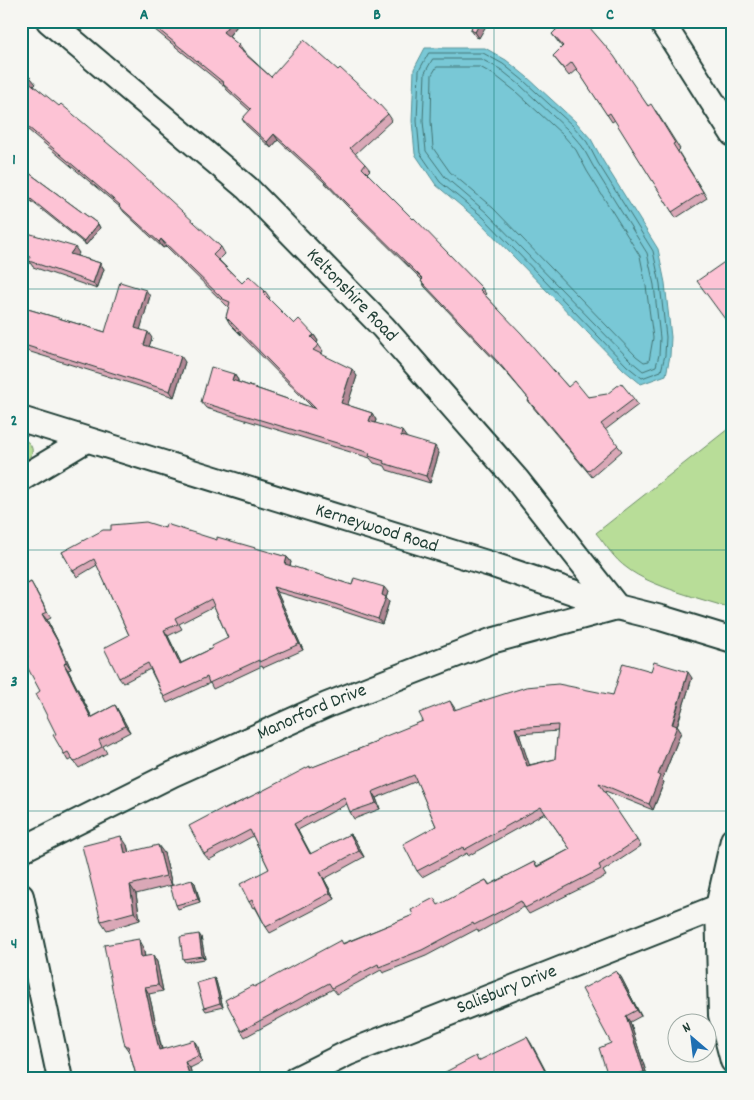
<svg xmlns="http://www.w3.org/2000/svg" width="754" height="1100" font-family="Dekko,sans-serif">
<rect width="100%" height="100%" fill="#f6f6f2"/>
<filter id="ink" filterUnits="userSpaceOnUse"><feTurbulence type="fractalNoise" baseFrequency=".02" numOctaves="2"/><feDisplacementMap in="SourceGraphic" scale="10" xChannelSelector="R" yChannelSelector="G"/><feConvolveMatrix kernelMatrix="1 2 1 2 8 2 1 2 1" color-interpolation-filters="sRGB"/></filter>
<g filter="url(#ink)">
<path fill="#b8dd98" stroke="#6c8d66" d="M 733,425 L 733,609 C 703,599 651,587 627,568 C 614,559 606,545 596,533 Z
M 21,437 C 36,446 36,455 21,464 Z
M 733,894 L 733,1006 C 729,969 727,931 733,894 Z"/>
<path fill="#79c8d6" stroke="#559095" d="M 425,48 L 485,48 L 506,60 L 527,77 L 576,122 L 591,139 L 603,161 L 658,249 L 665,283 L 671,337 L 670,356 L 666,375 L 641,384 L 624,370 L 479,221 L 436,185 L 415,154 L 412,121 L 414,69 Z"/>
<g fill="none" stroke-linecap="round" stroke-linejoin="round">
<path stroke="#437575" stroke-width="1" d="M 429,53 L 483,53 L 503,64 L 524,81 L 573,126 L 587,142 L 598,163 L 653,251 L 660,284 L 666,337 L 665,355 L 661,371 L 642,378 L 627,366 L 483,217 L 440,182 L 420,153 L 417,121 L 419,71 Z
M 433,59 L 481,59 L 500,69 L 520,85 L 568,130 L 582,146 L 593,166 L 647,253 L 654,285 L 660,338 L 659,355 L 656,366 L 643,371 L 631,361 L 487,213 L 445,177 L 426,151 L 423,121 L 425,73 Z
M 437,67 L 480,67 L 496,76 L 515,91 L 563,135 L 576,150 L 587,171 L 640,256 L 646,286 L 653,338 L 649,361 L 644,362 L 636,356 L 493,208 L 450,172 L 433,148 L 431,121 L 432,75 Z"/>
<defs>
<g id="street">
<path d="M 661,21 L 733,134"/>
<path id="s1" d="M 21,419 L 493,565 L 617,607 L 661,618 L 733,640"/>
<path d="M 21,479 L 86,440"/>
<path d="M 733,840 L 718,907 L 721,1015 L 733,1061"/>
<path id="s2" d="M 21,850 L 173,774 L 327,705 L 491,641 L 617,607 L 517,480 L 383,327 L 247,188 L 49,21"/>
<path d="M 21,896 L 60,1079"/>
<path id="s3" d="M 296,1079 L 348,1053 L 718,907"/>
</g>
</defs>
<use href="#street" stroke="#1f3d34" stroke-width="28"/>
<use href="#street" stroke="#f6f6f2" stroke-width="24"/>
</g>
<path fill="#daa8b7" stroke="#1f3d34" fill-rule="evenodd" d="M 144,21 L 241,21 L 229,36 L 243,51 L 271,77 L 388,114 L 392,120 L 355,154 L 365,164 L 370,170 L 367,173 L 482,288 L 486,294 L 485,295 L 568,387 L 588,397 L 634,399 L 638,405 L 605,430 L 622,451 L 592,477 L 532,406 L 528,400 L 529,399 L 503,369 L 425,287 L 421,281 L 422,280 L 347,206 L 324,182 L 278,140 L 271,148 L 246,125 L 242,119 L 250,111 L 227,90 L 224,86 Z
M 403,21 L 413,21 L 412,25 Z
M 473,21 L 479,38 L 476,37 L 471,30 Z
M 544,21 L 584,21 L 648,106 L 656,111 L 680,149 L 678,151 L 707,198 L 676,218 L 615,120 L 612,122 L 577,69 L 569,76 L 553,56 L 562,47 L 552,34 L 556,30 Z
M 21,70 L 36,84 L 34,86 L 221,247 L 225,254 L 219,260 L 242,283 L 265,291 L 270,298 L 268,299 L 294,324 L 314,335 L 318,341 L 317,343 L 323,351 L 321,354 L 357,376 L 347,405 L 372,413 L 376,420 L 375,423 L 439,453 L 430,483 L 387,470 L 385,466 L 374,463 L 370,458 L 206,408 L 201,402 L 234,374 L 238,380 L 238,382 L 313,408 L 230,324 L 226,317 L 229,307 L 227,306 L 166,246 L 163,248 L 124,212 L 121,208 L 21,124 Z
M 21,167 L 98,224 L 100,228 L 86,245 L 21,193 Z
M 21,231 L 79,253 L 77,256 L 100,263 L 104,269 L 97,289 L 33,267 L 29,261 L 21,259 Z
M 150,296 L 140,329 L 152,338 L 149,346 L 185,362 L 174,397 L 21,349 L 21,307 L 105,332 Z
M 165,528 L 287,557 L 291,562 L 290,566 L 352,585 L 388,592 L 386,598 L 389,602 L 382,624 L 333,608 L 277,592 L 303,650 L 263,668 L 262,666 L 213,689 L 210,683 L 167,703 L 150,669 L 123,683 L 119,678 L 129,635 L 97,565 L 77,577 L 62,552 ZM 214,606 L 228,638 L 213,648 L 181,663 L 168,636 L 182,629 L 179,624 Z
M 21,574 L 27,584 L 31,582 L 35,589 L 51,618 L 47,620 L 63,651 L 71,669 L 68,670 L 92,717 L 115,705 L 119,712 L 130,732 L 103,746 L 107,753 L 79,768 L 72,759 L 68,761 L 64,754 L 28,657 L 21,644 Z
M 651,671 L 692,678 L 677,726 L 681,732 L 662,780 L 664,782 L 653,810 L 603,790 L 641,846 L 603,871 L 606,876 L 529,914 L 524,907 L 479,932 L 477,929 L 426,956 L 383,973 L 381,970 L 337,994 L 333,989 L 245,1037 L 241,1031 L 255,987 L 344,943 L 439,905 L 486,880 L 490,885 L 534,862 L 537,866 L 570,849 L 545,813 L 468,856 L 467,853 L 422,877 L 417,871 L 436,826 L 417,781 L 376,798 L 380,809 L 354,819 L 350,812 L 347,804 L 298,830 L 311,854 L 350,834 L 355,840 L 364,857 L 324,879 L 335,899 L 270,933 L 266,927 L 255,907 L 253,908 L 249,902 L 269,869 L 253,836 L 209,860 L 204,854 L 225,809 L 311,768 L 377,742 L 423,721 L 450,701 L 456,710 L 613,695 ZM 558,731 L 555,759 L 529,765 L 519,734 Z
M 127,845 L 129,852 L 164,853 L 172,885 L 136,894 L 140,920 L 107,930 L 101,921 Z
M 195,883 L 200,902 L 178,909 L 176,905 Z
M 201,937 L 205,959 L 185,962 L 183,959 Z
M 143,946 L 145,957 L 153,955 L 157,962 L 163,991 L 149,994 L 162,1049 L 198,1047 L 202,1062 L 190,1068 L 193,1079 L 137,1079 L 130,1053 L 125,1046 Z
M 616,971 L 621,977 L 641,1016 L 630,1022 L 648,1078 L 647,1079 L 609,1079 Z
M 216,981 L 223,1007 L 206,1011 L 204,1008 Z"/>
<path fill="#b18895" stroke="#1f3d34" d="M 232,21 L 241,21 L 227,38 L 223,32 Z
M 481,21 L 489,21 L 479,38 L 475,32 Z
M 239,45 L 243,51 L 242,53 L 237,47 Z
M 31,78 L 36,84 L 33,87 L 28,81 Z
M 274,134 L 278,140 L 271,148 L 267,142 Z
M 98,224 L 100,228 L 86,245 L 84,242 Z
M 161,239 L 166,246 L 163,248 L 159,242 Z
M 75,247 L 79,253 L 74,259 L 70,254 Z
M 100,263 L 104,269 L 97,289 L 93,283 Z
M 146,290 L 150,296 L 139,334 L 135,328 Z
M 148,332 L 152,338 L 148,350 L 144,345 Z
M 314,335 L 318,341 L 316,344 L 311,337 Z
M 181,356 L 185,362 L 174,397 L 170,391 Z
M 352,369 L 357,376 L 346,410 L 341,403 Z
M 234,374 L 238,380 L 236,387 L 232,380 Z
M 372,413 L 376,420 L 373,428 L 369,421 Z
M 402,431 L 407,438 L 401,436 Z
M 435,446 L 439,453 L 430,483 L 426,476 Z
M 287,557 L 291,562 L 289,570 L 285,564 Z
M 273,587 L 277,592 L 303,650 L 299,644 Z
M 384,587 L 388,592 L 386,598 L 389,602 L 382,624 L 378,619 L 382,595 Z
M 42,614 L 47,620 L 63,651 L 71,669 L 66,662 Z
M 164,630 L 168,636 L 184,669 L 180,664 Z
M 64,664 L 68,670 L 95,724 L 91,718 Z
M 688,672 L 692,678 L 677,726 L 681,732 L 662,780 L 664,782 L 653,810 L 649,804 Z
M 115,705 L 119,712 L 130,732 L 125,726 Z
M 515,728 L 519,734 L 532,772 L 527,766 Z
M 372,792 L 376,798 L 380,809 L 376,803 Z
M 294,824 L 298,830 L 314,861 L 310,854 Z
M 350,834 L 355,840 L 364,857 L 359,851 Z
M 121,836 L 127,845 L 131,862 L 125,853 Z
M 158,845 L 164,853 L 172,885 L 166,876 Z
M 320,872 L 324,879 L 335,899 L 330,893 Z
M 192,880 L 195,883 L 200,902 L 198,899 Z
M 130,885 L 136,894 L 140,920 L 134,912 Z
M 199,934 L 201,937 L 205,959 L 202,956 Z
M 139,939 L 143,946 L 146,964 L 141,957 Z
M 153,955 L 157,962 L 163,991 L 158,985 Z
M 616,971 L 621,977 L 641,1016 L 637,1010 Z
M 214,978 L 216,981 L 223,1007 L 220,1003 Z
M 145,987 L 149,994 L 163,1056 L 159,1050 Z
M 626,1016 L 630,1022 L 648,1078 L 644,1072 Z
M 527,1037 L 531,1043 L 550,1079 L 547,1075 Z
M 194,1040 L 198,1047 L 202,1062 L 198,1056 Z
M 185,1062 L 190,1068 L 193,1079 L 189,1074 Z"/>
<path fill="#fdc3d5" stroke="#1f3d34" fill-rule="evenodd" d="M 148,21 L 232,21 L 223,32 L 239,45 L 237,47 L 271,77 L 304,40 L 338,70 L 340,68 L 378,103 L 388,114 L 350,148 L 365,164 L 362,168 L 413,219 L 414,218 L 482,288 L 480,290 L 522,334 L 568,387 L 575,381 L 588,397 L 607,394 L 621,383 L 634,399 L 601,424 L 618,445 L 588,471 L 528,400 L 529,399 L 499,363 L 421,281 L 423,279 L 343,200 L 320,176 L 274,134 L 267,142 L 242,119 L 251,109 L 223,84 L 224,83 Z
M 473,21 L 481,21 L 475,32 L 471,30 Z
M 548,21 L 584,21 L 614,56 L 648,106 L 651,104 L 675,143 L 673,144 L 703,192 L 672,212 L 610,113 L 607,115 L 572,62 L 564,69 L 553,56 L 563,46 L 552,34 L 558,28 Z
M 727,21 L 733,21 L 733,30 Z
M 21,70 L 31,78 L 28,81 L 59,106 L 61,104 L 118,152 L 221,247 L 213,255 L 242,283 L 249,276 L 265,291 L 263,293 L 294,324 L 299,319 L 314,335 L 311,337 L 319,345 L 313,350 L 352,369 L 341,403 L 372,413 L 369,421 L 402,431 L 401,436 L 435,446 L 426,476 L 383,463 L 384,461 L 369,456 L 370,453 L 201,402 L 211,367 L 234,374 L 232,380 L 316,409 L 226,317 L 230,302 L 223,299 L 161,239 L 159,242 L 119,206 L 120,205 L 21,121 Z
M 21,167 L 98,224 L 84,242 L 21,191 Z
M 21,231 L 75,247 L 70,254 L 100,263 L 93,283 L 29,261 L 30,257 L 21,254 Z
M 733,256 L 733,330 L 697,281 Z
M 120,282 L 146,290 L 135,328 L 148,332 L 144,345 L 181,356 L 170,391 L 21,344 L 21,307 L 105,332 Z
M 146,522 L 165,528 L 166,524 L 217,540 L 217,537 L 287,557 L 285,564 L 352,585 L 354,578 L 384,587 L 382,595 L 386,597 L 378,619 L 329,602 L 273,587 L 299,644 L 259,662 L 259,660 L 209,683 L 207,677 L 164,697 L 148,663 L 119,678 L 104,648 L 129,635 L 94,559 L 73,571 L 62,552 L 103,530 L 111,530 L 111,525 ZM 211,599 L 228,638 L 212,646 L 213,648 L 180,664 L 164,630 L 178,624 L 175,618 Z
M 21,576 L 26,585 L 31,582 L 47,612 L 42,614 L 59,644 L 66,662 L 64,664 L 91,718 L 115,705 L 125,726 L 99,740 L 102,747 L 74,762 L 68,752 L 64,754 L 53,735 L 56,734 L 36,694 L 40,691 L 23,659 L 28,657 L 21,644 Z
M 654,662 L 688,672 L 672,724 L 677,726 L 658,775 L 660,776 L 649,804 L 599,783 L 637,840 L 599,865 L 601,869 L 525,908 L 521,901 L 474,925 L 473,923 L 422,950 L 379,967 L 378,964 L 332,988 L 329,983 L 241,1031 L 225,1000 L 253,985 L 254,987 L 341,940 L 343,944 L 413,915 L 411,910 L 434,898 L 438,905 L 486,880 L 489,885 L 534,862 L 537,867 L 570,849 L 541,807 L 464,850 L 463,847 L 417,871 L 403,844 L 436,826 L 414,775 L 372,792 L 376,803 L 350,812 L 344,797 L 294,824 L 310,854 L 350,834 L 359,851 L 320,872 L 330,893 L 266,927 L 252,900 L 249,902 L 240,884 L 269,869 L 250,830 L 204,854 L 189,826 L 223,808 L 224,810 L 266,789 L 310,766 L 310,768 L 377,742 L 376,740 L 423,721 L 419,713 L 450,701 L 454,710 L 526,687 L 558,684 L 613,695 L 623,663 L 651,671 ZM 558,725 L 555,759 L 527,766 L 515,728 Z
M 121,836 L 125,853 L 158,845 L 166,876 L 130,885 L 134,912 L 101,921 L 82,846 Z
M 192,880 L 198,899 L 176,905 L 170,886 Z
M 199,934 L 202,956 L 183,959 L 180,937 Z
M 139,939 L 141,957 L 153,955 L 158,985 L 145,987 L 159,1050 L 194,1040 L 198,1056 L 185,1062 L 189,1074 L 172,1079 L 137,1079 L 128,1046 L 125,1046 L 113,993 L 104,945 Z
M 616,971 L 637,1010 L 626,1016 L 644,1072 L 623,1079 L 609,1079 L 599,1048 L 611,1043 L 582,989 Z
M 214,978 L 220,1003 L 204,1008 L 197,983 Z
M 527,1037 L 547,1075 L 545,1076 L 546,1079 L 432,1079 L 476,1056 L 478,1061 Z
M 430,1075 L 432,1079 L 423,1079 Z"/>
</g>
<path fill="none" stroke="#0f766e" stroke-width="1" stroke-opacity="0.55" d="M 260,21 L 260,1079M 494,21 L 494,1079M 21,289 L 733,289M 21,550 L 733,550M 21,811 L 733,811"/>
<g text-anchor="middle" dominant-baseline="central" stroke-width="5" stroke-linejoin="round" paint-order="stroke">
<g font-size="19" fill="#1f3d34" stroke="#f6f6f2">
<text transform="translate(351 296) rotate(46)">Keltonshire Road</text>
<text stroke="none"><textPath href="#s1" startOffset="372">Kerneywood Road</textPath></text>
<text stroke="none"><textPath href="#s2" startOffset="322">Manorford Drive</textPath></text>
<text stroke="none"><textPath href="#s3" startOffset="229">Salisbury Drive</textPath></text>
</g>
</g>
<rect width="754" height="1100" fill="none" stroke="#f6f6f2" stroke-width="55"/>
<g transform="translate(692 1038) rotate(332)"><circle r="24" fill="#f6f6f2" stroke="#a0aca6"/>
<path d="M0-4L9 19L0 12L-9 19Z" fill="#1f6fb2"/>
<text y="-8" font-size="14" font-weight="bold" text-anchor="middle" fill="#1f3d34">N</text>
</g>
<rect x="28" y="28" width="698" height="1044" fill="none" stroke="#0f766e" stroke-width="2"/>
<g font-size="16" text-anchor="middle" font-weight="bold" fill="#0f766e">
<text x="144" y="19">A</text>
<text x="377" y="19">B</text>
<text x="610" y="19">C</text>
<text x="14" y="164">1</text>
<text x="14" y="425">2</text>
<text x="14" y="686">3</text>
<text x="14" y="948">4</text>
</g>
</svg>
